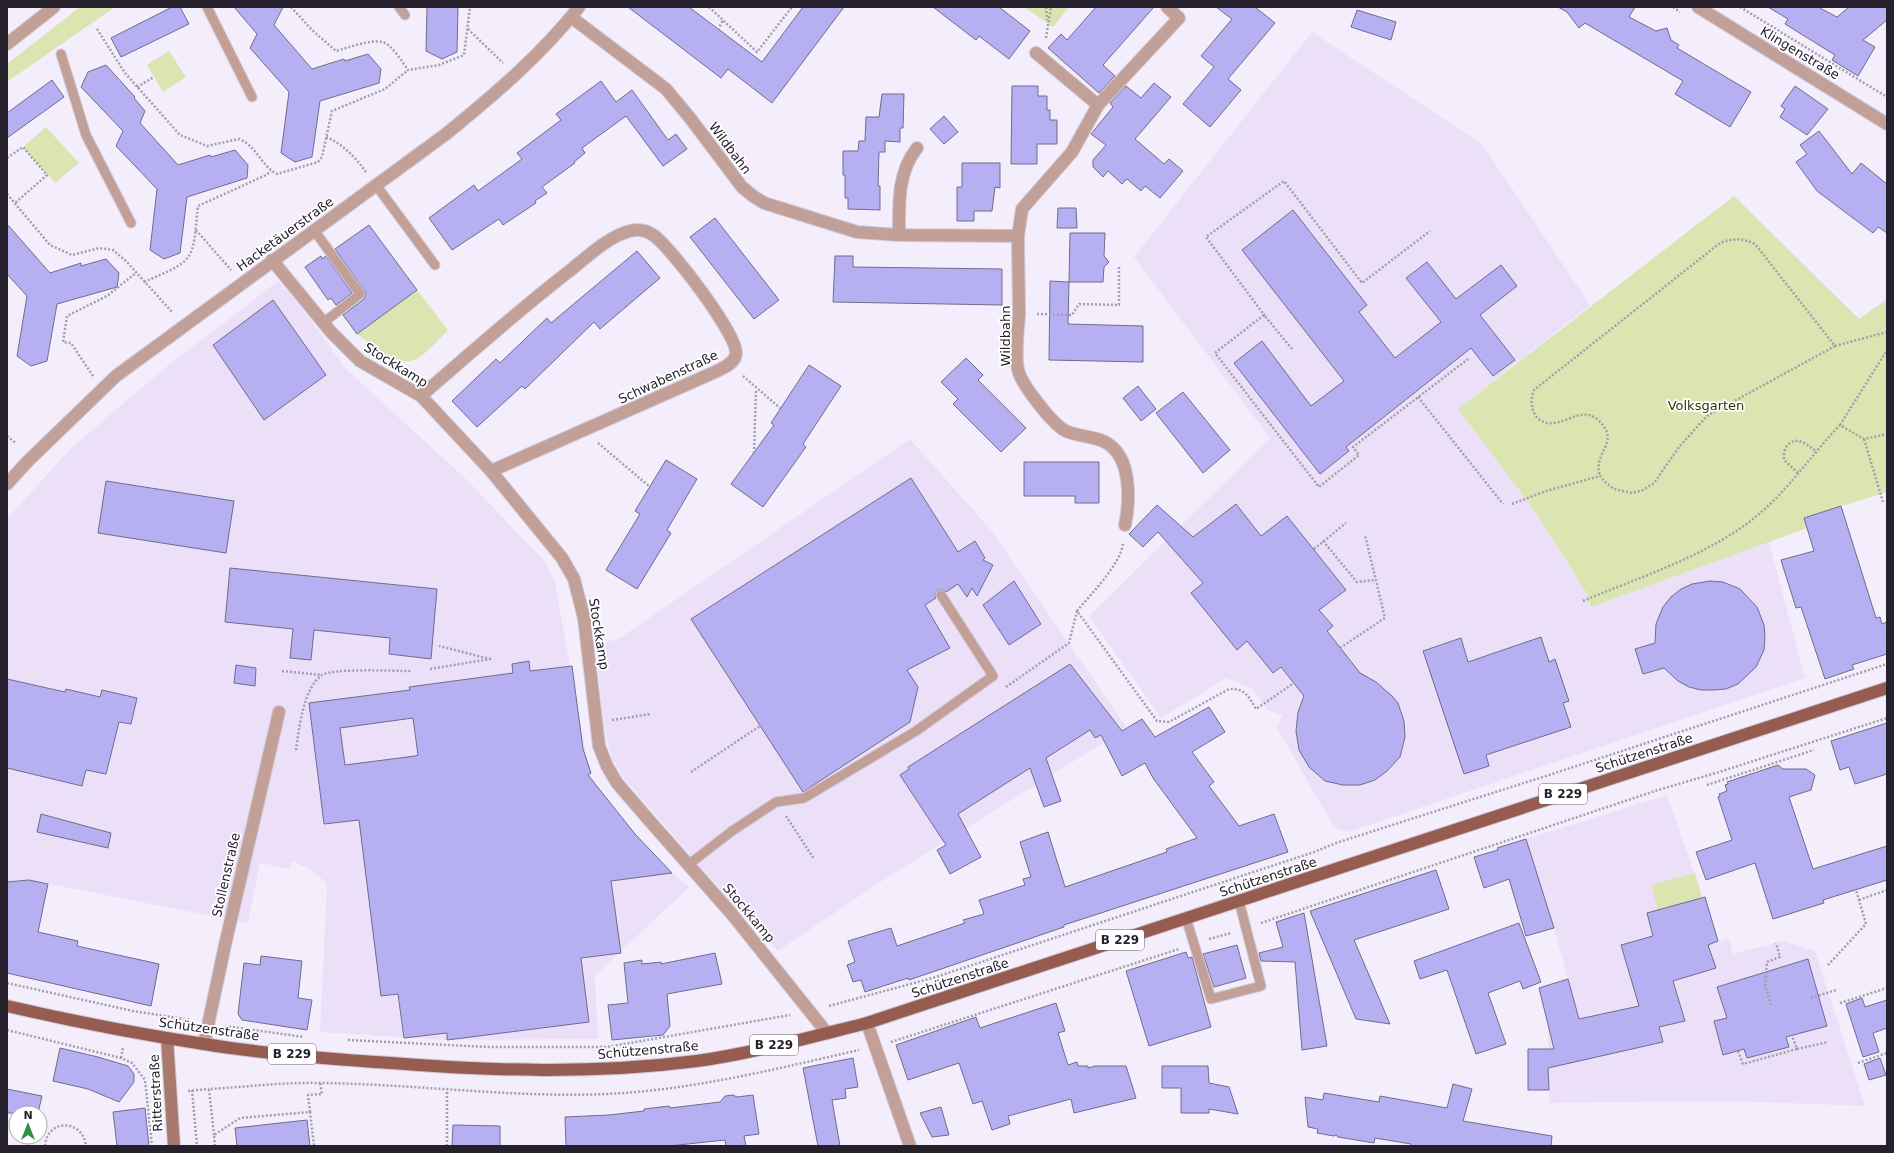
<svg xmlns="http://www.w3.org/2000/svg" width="1894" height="1153" font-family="'DejaVu Sans',sans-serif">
<rect width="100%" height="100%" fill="#f4eefc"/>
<path fill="#ece0f9" d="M 1312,32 L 1482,144 L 1590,305 L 1458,409 L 1534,510 L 1586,592 L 1591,607 L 1769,542 L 1805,678 L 1348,832 L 1334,827 L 1277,728 L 1282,715 L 1266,709 L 1253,689 L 1226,678 L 1161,718 L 1089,616 L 1270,438 L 1134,257 Z
M 278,281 L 297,302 L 346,369 L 467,480 L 547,564 L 555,583 L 589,770 L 596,787 L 635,834 L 672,873 L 689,887 L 595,976 L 598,1039 L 447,1040 L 320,1032 L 327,883 L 309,869 L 292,861 L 290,869 L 260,863 L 248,923 L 29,880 L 7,882 L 7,519 L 71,448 L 166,367 Z
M 910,439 L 991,530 L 1127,728 L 877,884 L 778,951 L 712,880 L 623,777 L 612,758 L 603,722 L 596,645 L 620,638 Z
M 1667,795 L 1718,941 L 1729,938 L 1733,954 L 1783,941 L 1815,951 L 1865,1106 L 1727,1101 L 1549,1103 L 1548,1022 L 1577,1014 L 1554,928 L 1526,839 Z"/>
<path fill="#dae5b1" d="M 80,7 L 115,7 L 7,82 L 7,64 Z
M 1024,7 L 1069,7 L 1053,27 Z
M 169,51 L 186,77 L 163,92 L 147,65 Z
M 46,127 L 79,163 L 55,183 L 23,147 Z
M 1734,196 L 1859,319 L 1887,299 L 1887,492 L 1804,518 L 1807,528 L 1591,607 L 1586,592 L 1534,510 L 1458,409 Z
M 417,290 L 448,330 C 439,339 429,351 418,358 C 399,370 373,345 357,334 Z
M 1695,873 L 1702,898 L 1658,910 L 1651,885 Z"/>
<path fill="#b6aff1" stroke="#6f6c8c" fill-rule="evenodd" d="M 172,7 L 180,7 L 189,24 L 121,57 L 111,38 Z
M 234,7 L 283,7 L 274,25 L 312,69 L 344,59 L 345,61 L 368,54 L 381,69 L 379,83 L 320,101 L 312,157 L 295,162 L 281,153 L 289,92 L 250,48 L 257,34 Z
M 427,7 L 458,7 L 457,52 L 442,59 L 426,51 Z
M 628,7 L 689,7 L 762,62 L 803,7 L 844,7 L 772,103 L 728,69 L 721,78 Z
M 933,7 L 999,7 L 1030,31 L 1009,59 L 979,36 L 976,40 Z
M 1096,7 L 1154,7 L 1103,65 L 1115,76 L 1099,93 L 1048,48 L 1061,34 L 1067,40 Z
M 1216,7 L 1255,7 L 1275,23 L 1228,79 L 1241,90 L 1210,127 L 1183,104 L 1214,67 L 1201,56 L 1232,19 Z
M 1558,7 L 1635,7 L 1629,17 L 1656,31 L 1667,28 L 1671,40 L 1679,45 L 1677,48 L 1751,92 L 1730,127 L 1675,94 L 1683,81 L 1585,23 L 1579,28 L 1567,12 Z
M 1768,7 L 1818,7 L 1837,17 L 1849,7 L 1887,7 L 1887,20 L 1863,40 L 1875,47 L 1858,76 L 1832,60 L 1835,55 L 1785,24 L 1788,19 Z
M 1357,10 L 1396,22 L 1391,40 L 1351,27 Z
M 106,65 L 135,97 L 134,98 L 145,111 L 140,123 L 178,165 L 210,155 L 211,157 L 235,150 L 248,165 L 247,178 L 187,197 L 180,253 L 164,259 L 150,250 L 157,189 L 116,146 L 123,131 L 81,87 L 88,72 Z
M 52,80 L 64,97 L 7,138 L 7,113 Z
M 601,81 L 616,102 L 632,90 L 668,140 L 676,134 L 687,149 L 663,166 L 626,116 L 582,148 L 585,153 L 574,162 L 575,163 L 542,187 L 547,193 L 535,201 L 536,203 L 503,225 L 499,219 L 452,250 L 429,218 L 474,185 L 478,191 L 522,159 L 517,153 L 561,120 L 556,114 Z
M 1154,83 L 1171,97 L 1135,139 L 1164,164 L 1169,159 L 1183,171 L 1160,198 L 1145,186 L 1141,191 L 1127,179 L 1122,184 L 1108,171 L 1103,177 L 1093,167 L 1093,160 L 1106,145 L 1091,134 L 1113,107 L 1110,103 L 1126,86 L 1141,98 Z
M 1012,86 L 1038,86 L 1038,96 L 1047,96 L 1047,110 L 1050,110 L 1050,120 L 1057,120 L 1057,144 L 1037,144 L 1037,164 L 1011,164 Z
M 1795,86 L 1828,109 L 1807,135 L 1780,117 L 1785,109 L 1781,106 Z
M 882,94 L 904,94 L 903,128 L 900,128 L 900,142 L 885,141 L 885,152 L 879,152 L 878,186 L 880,186 L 880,210 L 848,209 L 848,198 L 845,198 L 845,175 L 843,175 L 843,151 L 858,151 L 859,141 L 865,141 L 866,117 L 879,117 Z
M 944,116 L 958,132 L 944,144 L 930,129 Z
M 1819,131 L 1852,174 L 1861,163 L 1887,184 L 1887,233 L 1878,227 L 1873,233 L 1817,191 L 1796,162 L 1807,154 L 1800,145 Z
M 962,163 L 1000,163 L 1000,188 L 995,187 L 992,211 L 974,211 L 974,221 L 957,221 L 957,187 L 962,187 Z
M 1058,208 L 1076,208 L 1077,228 L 1057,228 Z
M 1293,210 L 1367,305 L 1359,312 L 1395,358 L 1441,322 L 1406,278 L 1427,262 L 1456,299 L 1501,265 L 1517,286 L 1480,315 L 1515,360 L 1493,376 L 1471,348 L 1346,447 L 1349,451 L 1320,474 L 1234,363 L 1262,341 L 1311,406 L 1344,381 L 1242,250 Z
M 715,218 L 779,300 L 754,319 L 690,237 Z
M 7,224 L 50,273 L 81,263 L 81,266 L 106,259 L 119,273 L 117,287 L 57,304 L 47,361 L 31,366 L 17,356 L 27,296 L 7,274 Z
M 369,225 L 417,290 L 357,334 L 343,315 L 364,299 L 366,293 L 335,249 Z
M 1070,233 L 1105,233 L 1104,256 L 1109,262 L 1104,267 L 1103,282 L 1069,282 L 1068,324 L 1143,326 L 1143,362 L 1049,360 L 1050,281 L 1069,282 Z
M 637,251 L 660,278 L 600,329 L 594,322 L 525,389 L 522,386 L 477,427 L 452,401 L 496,359 L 500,363 L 547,318 L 551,323 Z
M 321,256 L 322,259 L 326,256 L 352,293 L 336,305 L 331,298 L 328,300 L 305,267 Z
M 835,256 L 853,256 L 853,267 L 1002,269 L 1002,305 L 833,302 Z
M 273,300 L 326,375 L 264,420 L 213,345 Z
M 966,358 L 983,375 L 978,380 L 1026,428 L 1001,452 L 953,404 L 958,399 L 941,382 Z
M 809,365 L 841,386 L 803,444 L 806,447 L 763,507 L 731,484 L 774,425 L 771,423 Z
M 1138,386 L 1156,409 L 1141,421 L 1123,398 Z
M 1183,392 L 1230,450 L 1203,473 L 1156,413 Z
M 666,460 L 697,479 L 667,530 L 671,533 L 637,589 L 606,570 L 640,514 L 635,511 Z
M 1024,462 L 1099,462 L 1099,503 L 1075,503 L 1075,496 L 1024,496 Z
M 911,478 L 958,552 L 975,541 L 985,558 L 983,560 L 993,565 L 977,596 L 972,588 L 967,597 L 958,584 L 946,592 L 943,590 L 938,590 L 936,593 L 936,598 L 925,605 L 950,648 L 907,670 L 918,687 L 910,722 L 803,792 L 691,619 Z
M 106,481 L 234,501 L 226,553 L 98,533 Z
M 1236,504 L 1261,536 L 1287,516 L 1346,590 L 1319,610 L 1333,626 L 1327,631 L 1360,673 L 1376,682 L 1392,696 L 1398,703 L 1404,721 L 1405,737 L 1400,757 L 1387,771 L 1375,780 L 1360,785 L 1343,785 L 1325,781 L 1309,767 L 1299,750 L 1296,731 L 1298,712 L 1304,696 L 1281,667 L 1273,673 L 1247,641 L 1237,650 L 1191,593 L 1203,583 L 1158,532 L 1143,547 L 1129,534 L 1157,505 L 1193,537 Z
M 1841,506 L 1876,618 L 1880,617 L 1882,624 L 1887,622 L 1887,654 L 1852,665 L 1854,669 L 1825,679 L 1801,607 L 1796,608 L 1781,560 L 1814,551 L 1804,518 Z
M 230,568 L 437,589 L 431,659 L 389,654 L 390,638 L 314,630 L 311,660 L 290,658 L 293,629 L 225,622 Z
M 1014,581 L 1041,624 L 1009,645 L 983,605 Z
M 1710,581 L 1723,582 L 1740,589 L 1757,607 L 1764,625 L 1765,637 L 1764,650 L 1756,667 L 1738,684 L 1726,689 L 1714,690 L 1701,690 L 1689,687 L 1678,681 L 1664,668 L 1643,674 L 1635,649 L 1655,643 L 1656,624 L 1663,607 L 1671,597 L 1681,589 L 1692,584 Z
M 1541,637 L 1549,662 L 1555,659 L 1569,701 L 1563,703 L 1571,727 L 1486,755 L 1489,766 L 1464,774 L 1423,651 L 1461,638 L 1468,662 Z
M 529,661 L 530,671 L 572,666 L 583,749 L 591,773 L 588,775 L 635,834 L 672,873 L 611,881 L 621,953 L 581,958 L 589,1022 L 447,1040 L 447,1033 L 404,1038 L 398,994 L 381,996 L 359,820 L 324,824 L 309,703 L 410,690 L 409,687 L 513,673 L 512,664 ZM 413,718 L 418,755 L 415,756 L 345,765 L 340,728 Z
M 1070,664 L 1122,731 L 1142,719 L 1155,737 L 1209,707 L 1225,732 L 1192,752 L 1214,782 L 1209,786 L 1239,826 L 1274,814 L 1288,852 L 1064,925 L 1064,927 L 909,980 L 908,978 L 865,992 L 861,980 L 853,982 L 847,965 L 855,962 L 848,941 L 891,928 L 897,946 L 965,923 L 963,920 L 984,914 L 979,900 L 1025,885 L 1023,879 L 1031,877 L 1020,842 L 1048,832 L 1065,887 L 1167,852 L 1166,849 L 1197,838 L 1153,778 L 1145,763 L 1122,776 L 1101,735 L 1095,738 L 1090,730 L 1046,758 L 1061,801 L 1044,807 L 1030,768 L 958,814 L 981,857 L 950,874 L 937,850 L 946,845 L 900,775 L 909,769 L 908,767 Z
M 236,665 L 256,668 L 255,686 L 234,683 Z
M 7,679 L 65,692 L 66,689 L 100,697 L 102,690 L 137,698 L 131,724 L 119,722 L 106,774 L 86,770 L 82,786 L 7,768 Z
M 1887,723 L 1887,774 L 1855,784 L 1849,767 L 1840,770 L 1831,741 Z
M 1778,765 L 1783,769 L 1806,769 L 1815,775 L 1811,790 L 1789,797 L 1813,869 L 1887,846 L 1887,880 L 1823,900 L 1824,903 L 1773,919 L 1755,863 L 1706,880 L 1696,852 L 1732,840 L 1718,797 L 1720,796 L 1719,794 L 1727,791 L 1725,785 L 1728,784 L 1727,782 Z
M 41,814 L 111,833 L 108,848 L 37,832 Z
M 1526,839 L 1554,928 L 1526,936 L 1509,879 L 1484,888 L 1474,857 L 1498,850 L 1497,848 Z
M 1436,870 L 1449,909 L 1354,940 L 1390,1024 L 1356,1019 L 1310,911 Z
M 29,880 L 48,884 L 38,932 L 78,941 L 77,946 L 159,964 L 151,1006 L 7,973 L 7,882 Z
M 1705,897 L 1718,941 L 1708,945 L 1716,968 L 1673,981 L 1685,1021 L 1659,1027 L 1663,1042 L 1548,1068 L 1549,1090 L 1528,1090 L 1528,1049 L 1554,1049 L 1539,988 L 1568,979 L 1579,1019 L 1639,1006 L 1621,945 L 1653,936 L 1647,913 Z
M 1304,913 L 1327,1046 L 1302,1050 L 1295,962 L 1261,961 L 1259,953 L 1283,947 L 1276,922 Z
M 1519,923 L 1541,982 L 1523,989 L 1520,981 L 1488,993 L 1506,1044 L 1476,1054 L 1447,970 L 1420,979 L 1414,961 Z
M 1237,945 L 1246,978 L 1214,987 L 1203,954 Z
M 1186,952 L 1188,958 L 1192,957 L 1211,1027 L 1149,1046 L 1126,971 Z
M 715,953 L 722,984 L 667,994 L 670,1026 L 663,1035 L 612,1040 L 608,1005 L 628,1003 L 624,963 L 642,960 L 642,964 L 661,962 L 661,964 Z
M 261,956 L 302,961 L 298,998 L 312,1000 L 307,1030 L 242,1020 L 238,1014 L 244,963 L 260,965 Z
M 1808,959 L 1827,1026 L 1786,1037 L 1789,1047 L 1747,1058 L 1744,1049 L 1723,1055 L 1714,1021 L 1727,1018 L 1717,987 Z
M 1862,998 L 1865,1007 L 1887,1000 L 1887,1028 L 1873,1033 L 1879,1052 L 1863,1057 L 1846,1004 Z
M 1056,1003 L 1065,1031 L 1058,1033 L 1068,1065 L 1077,1062 L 1078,1066 L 1088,1066 L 1088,1068 L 1095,1066 L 1126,1066 L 1136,1098 L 1074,1113 L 1071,1099 L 1008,1116 L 1010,1124 L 992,1130 L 982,1101 L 973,1104 L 959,1063 L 908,1080 L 896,1045 L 976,1017 L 980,1028 Z
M 60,1048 L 98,1057 L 128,1066 L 134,1074 L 134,1082 L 119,1102 L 88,1089 L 53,1081 Z
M 853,1058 L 858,1087 L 845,1089 L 846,1098 L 832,1100 L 840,1146 L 818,1146 L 803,1068 Z
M 1880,1058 L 1886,1075 L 1869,1080 L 1864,1064 Z
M 1162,1066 L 1208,1066 L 1209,1083 L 1229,1087 L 1238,1114 L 1209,1109 L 1209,1113 L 1181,1113 L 1181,1088 L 1162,1088 Z
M 1453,1084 L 1472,1089 L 1463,1121 L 1552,1136 L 1551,1146 L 1411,1146 L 1411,1144 L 1375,1138 L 1374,1143 L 1338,1137 L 1336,1135 L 1334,1136 L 1317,1133 L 1318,1129 L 1308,1127 L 1305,1097 L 1323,1100 L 1324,1093 L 1379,1102 L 1380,1096 L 1447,1108 Z
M 7,1089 L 42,1096 L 38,1113 L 7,1113 Z
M 733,1095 L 737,1097 L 753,1095 L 759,1134 L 744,1136 L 746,1146 L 726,1146 L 725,1140 L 669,1146 L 566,1146 L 565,1117 L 609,1115 L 644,1111 L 644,1109 L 669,1106 L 670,1108 L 720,1102 L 725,1096 Z
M 941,1107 L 949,1135 L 932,1137 L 920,1113 Z
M 145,1108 L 149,1146 L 117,1146 L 113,1112 Z
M 307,1120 L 310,1146 L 237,1146 L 235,1128 Z
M 453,1125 L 500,1126 L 500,1146 L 452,1146 Z"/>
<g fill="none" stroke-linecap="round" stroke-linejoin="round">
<defs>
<path id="service" d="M 207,7 L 252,97
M 399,7 L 405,15
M 61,54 L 86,135 L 131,223
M 376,185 L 435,265
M 314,230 L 360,294 L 323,323
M 688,865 L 732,831 L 776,802 L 804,798 L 916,731 L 993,676 L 941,595
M 1186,918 L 1211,999 L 1261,986 L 1239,901"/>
<path id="minor" d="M 571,17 L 666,89 L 690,118 L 742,187 L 753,196 L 764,203 L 857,232 L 899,235 L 1018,236 L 1022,209 L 1072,152 L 1098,105 L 1179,18 L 1167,7
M 7,44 L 54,7
M 1036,53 L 1098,105
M 899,235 C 899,205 897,173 917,148
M 1018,236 C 1018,263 1019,289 1019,315 C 1018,331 1014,359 1019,373 C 1024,387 1051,422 1064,430 C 1076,437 1092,435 1105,442 C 1132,456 1130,500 1125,525
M 272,260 L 331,332 L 360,361 L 421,396 L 491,471 L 562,558 L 574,579 L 584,618 L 599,746 L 607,766 L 617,783 L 648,819 L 731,913 L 827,1033
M 421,396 C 470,353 520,309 572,269 C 588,256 609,236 630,231 C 638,229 646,230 653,235 C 670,246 737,334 736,353 C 736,363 723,368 715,372 L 491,471
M 7,484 L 27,462 L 116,376 L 446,134 C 494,95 541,55 579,7
M 867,1023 L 910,1146
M 204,1044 L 225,945 L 279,712"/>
<path id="tertiary" d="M 1698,7 L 1887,124"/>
<path id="secondary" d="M 167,1038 L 174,1146"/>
<path id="primary" d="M 7,1006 C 72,1021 138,1034 204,1044 C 266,1054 329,1059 391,1063 C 493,1071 595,1074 697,1061 C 754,1053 811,1037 867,1023 L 1887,688"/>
</defs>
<use href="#service" stroke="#cfc9d7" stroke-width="11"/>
<use href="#minor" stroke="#cfc9d7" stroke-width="14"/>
<use href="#tertiary" stroke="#cfc9d7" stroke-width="14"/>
<use href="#secondary" stroke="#cfc9d7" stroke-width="14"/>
<use href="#primary" stroke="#cfc9d7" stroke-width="14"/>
<path stroke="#a49eac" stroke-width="2.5" stroke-dasharray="2 2" stroke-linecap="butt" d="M 291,7 L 312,30 L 336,51 C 347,48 371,39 382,42 C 392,44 402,62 408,70 L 439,65 L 464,55 L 470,7
M 709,7 L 757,52 L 792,7
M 1046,7 L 1047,20
M 1673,7 L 1680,12
M 1740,7 L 1887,97
M 97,29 L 125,73 L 180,135 L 207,146 L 239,139 C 257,146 261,166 277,174 L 318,162 L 322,157 L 332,111 L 385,89 L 408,70
M 468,29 L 503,63
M 718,30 L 723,20
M 1046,38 L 1051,7
M 137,87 L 154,77
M 326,137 C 343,144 355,157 366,172
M 7,158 L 23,147 L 47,175 L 15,203
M 7,194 L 50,245 L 72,255 L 99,248 L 113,250 L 126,261 L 173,313
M 196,230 L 231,270
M 144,282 C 197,259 192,262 198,206 L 266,175 L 271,171
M 1037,314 L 1072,315 L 1079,304 L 1119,305 L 1119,267
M 1265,316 L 1206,237 L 1284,181 L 1362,283 L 1430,231
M 1835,346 L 1887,332
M 1292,349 L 1264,315 L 1215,353 L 1319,487 L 1359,455 L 1353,447 L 1468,359
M 93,376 L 71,343 L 63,342 L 67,316 L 107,296 L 136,273
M 743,376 L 780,408
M 1418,397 L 1503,504
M 1840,425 L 1887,350
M 7,436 L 16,443
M 1864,439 L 1883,502
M 598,443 L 650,487
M 754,453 L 756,389
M 1798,473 L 1784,460 C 1782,449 1790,437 1802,442 C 1807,444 1811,448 1816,451
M 1512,504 L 1546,491 L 1600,476 L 1605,482 L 1614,489 L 1632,493 L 1643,490 L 1654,483 L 1679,447 L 1707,416 L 1835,346 L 1755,244 C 1742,238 1733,238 1720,243 L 1534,390 C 1528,405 1534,425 1553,423 C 1570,422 1585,404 1602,424 C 1619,444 1592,453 1600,476
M 1323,541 L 1357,582 L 1375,580
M 1314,549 L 1346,523
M 1583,601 C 1640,577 1710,555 1758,515 C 1789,489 1812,454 1840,425 L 1864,439 L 1887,434
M 1077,611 C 1091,594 1121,564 1123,543
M 1340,648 L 1385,618 L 1365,535
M 430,669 L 490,659 L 439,646
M 282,671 L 322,675
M 1006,687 L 1069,643 L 1077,611 L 1157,721 L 1169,722 L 1229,689 C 1245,688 1249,697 1256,709 L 1294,683
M 612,720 L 651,714
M 296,750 C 299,730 303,688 322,675 C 333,668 394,671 411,671
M 691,772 L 760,726
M 1707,785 L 1814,750
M 786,816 L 814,859
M 1859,900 L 1887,890
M 1261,923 L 1655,791 L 1719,772 L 1887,718
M 1209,939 L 1231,933
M 1828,965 L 1866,924 L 1856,890
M 7,983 L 133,1011 L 191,1020
M 1811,998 L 1836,990
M 1840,1003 L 1887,988
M 1771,1005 L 1765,985 L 1767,962 L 1780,957 L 1776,943
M 829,1006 L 936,977 L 1314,852 L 1336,843 L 1552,774 L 1887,664
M 225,1026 L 304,1037
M 7,1030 L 121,1058 L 132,1063 L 145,1080 L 152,1146
M 348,1040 L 488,1047 L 607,1047 L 790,1015
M 891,1042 L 1179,949
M 1797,1049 L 1828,1042
M 1738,1051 L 1743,1064 L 1797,1049 L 1792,1036
M 121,1058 L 123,1048
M 1858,1063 L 1887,1053
M 192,1090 L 197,1146
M 188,1091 L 209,1089
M 310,1112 L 308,1095 L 322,1094 L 320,1083
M 214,1135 L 209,1089 C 246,1087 284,1082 321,1083 C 416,1084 511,1098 607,1094 C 692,1090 776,1069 859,1050
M 45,1146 C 47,1118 83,1119 86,1146
M 215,1146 L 214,1135 L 240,1118 L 310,1112 L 314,1146
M 447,1146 L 447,1090"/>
<use href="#service" stroke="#c2a098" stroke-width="9"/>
<use href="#minor" stroke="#c2a098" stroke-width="12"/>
<use href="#tertiary" stroke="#c2a098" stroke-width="12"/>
<use href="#secondary" stroke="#a9796d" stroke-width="12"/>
<use href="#primary" stroke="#965c4f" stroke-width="12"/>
</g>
<g text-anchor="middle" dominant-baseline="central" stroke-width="3.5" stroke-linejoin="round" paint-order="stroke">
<g fill="#fff" stroke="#67636c" stroke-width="1">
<rect x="1539" y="784" width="48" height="20" rx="3"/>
<rect x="1096" y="930" width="48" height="20" rx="3"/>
<rect x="750" y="1035" width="48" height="20" rx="3"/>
<rect x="268" y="1044" width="48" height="20" rx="3"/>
</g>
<g font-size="12" font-weight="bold" fill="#26202d">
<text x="1563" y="794">B 229</text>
<text x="1120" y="940">B 229</text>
<text x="774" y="1045">B 229</text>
<text x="292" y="1054">B 229</text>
</g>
<g font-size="13" fill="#26202d" stroke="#fff">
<text transform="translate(1800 53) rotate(31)">Klingenstraße</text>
<text transform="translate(730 148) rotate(53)">Wildbahn</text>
<text transform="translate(285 234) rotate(-36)">Hacketäuerstraße</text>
<text transform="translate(1005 336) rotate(-90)">Wildbahn</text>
<text transform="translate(396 365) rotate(32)">Stockkamp</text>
<text transform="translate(668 377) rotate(-25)">Schwabenstraße</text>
<text transform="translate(599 634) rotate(81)">Stockkamp</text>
<text transform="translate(1644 753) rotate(-18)">Schützenstraße</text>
<text transform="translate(226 875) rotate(-77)">Stollenstraße</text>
<text transform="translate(1268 877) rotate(-18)">Schützenstraße</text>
<text transform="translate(749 913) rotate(50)">Stockkamp</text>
<text transform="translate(960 978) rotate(-18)">Schützenstraße</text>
<text transform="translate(209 1029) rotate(8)">Schützenstraße</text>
<text transform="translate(648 1050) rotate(-5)">Schützenstraße</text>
<text transform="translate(156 1093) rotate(-93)">Ritterstraße</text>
</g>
<g font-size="13" fill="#303700" stroke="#fff">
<text x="1706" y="405">Volksgarten</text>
</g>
</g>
<rect width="1894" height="1153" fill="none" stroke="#26202d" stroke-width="16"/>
<g transform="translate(28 1125)"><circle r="19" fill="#ffffff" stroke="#a8a6ab"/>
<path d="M0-3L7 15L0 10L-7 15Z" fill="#319042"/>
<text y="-6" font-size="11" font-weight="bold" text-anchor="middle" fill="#26202d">N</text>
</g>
</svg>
